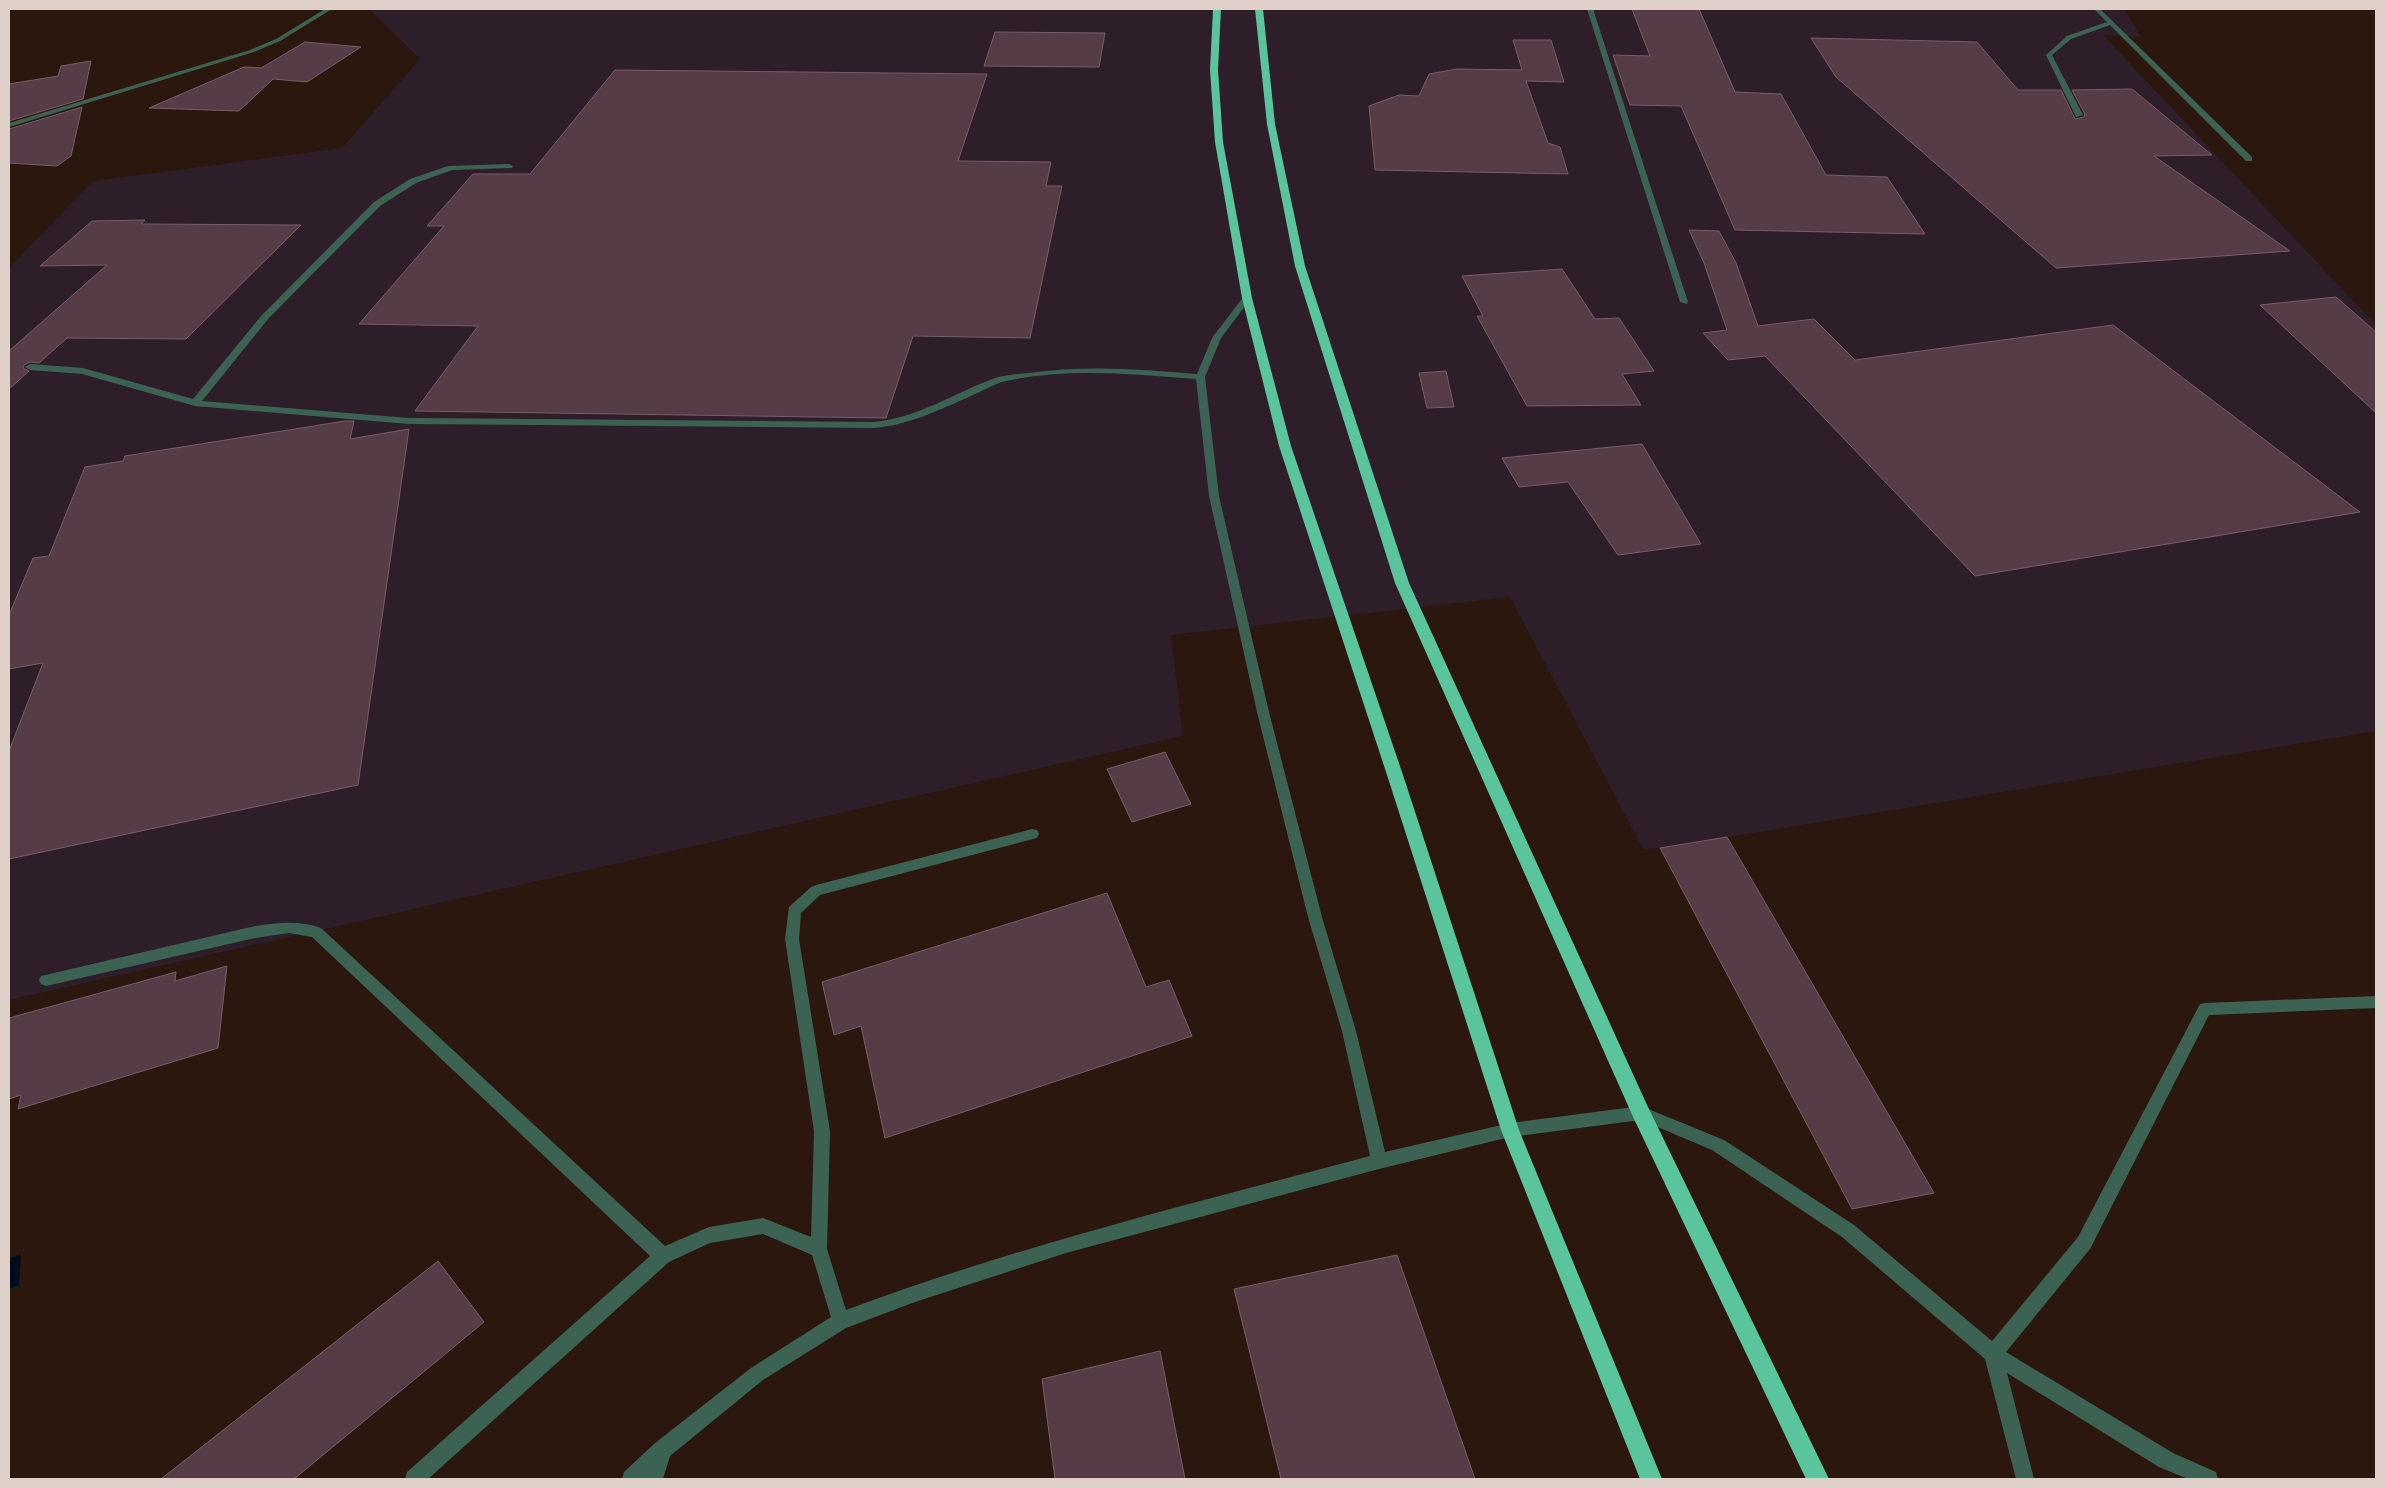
<svg xmlns="http://www.w3.org/2000/svg" width="2385" height="1488" font-family="'Fira Sans Condensed',sans-serif">
<rect width="100%" height="100%" fill="#2b170d"/>
<path fill="#2d1e29" d="M 369,9 L 2124,9 L 2141,37 L 2103,35 L 2376,325 L 2376,731 L 1660,848 L 1643,849 L 1510,597 L 1171,635 L 1183,736 L 9,1000 L 9,268 L 93,181 L 342,148 L 420,59 Z"/>
<path fill="#000b1c" d="M 21,1254 L 19,1285 L 9,1289 L 9,1259 Z"/>
<path fill="#563c46" stroke="#795d67" d="M 1632,9 L 1699,9 L 1735,92 L 1781,94 L 1826,175 L 1887,177 L 1925,234 L 1735,230 L 1681,106 L 1630,105 L 1613,55 L 1650,56 Z
M 995,32 L 1105,33 L 1099,67 L 984,66 Z
M 1811,38 L 1977,42 L 2018,90 L 2061,90 L 2075,119 L 2084,117 L 2085,114 L 2072,90 L 2132,89 L 2212,155 L 2154,156 L 2290,251 L 2056,268 L 1836,77 Z
M 1513,40 L 1551,40 L 1564,82 L 1526,81 L 1548,143 L 1560,147 L 1568,174 L 1375,170 L 1369,106 L 1399,95 L 1419,96 L 1429,74 L 1457,69 L 1522,70 Z
M 305,42 L 361,47 L 307,82 L 273,79 L 239,111 L 149,108 L 244,67 L 261,68 Z
M 91,61 L 83,99 L 9,121 L 9,84 L 58,76 L 61,66 Z
M 615,70 L 987,74 L 958,161 L 1051,162 L 1046,186 L 1062,186 L 1030,338 L 913,336 L 886,418 L 415,411 L 478,326 L 359,324 L 444,226 L 427,226 L 473,174 L 530,174 Z
M 82,107 L 71,156 L 57,166 L 9,163 L 9,129 Z
M 145,220 L 141,224 L 301,225 L 186,339 L 67,338 L 39,363 L 30,362 L 24,365 L 23,368 L 29,371 L 9,389 L 9,351 L 107,265 L 40,266 L 92,221 Z
M 1689,230 L 1719,231 L 1736,263 L 1758,326 L 1814,319 L 1855,360 L 2113,325 L 2360,512 L 1975,576 L 1765,356 L 1728,360 L 1703,333 L 1727,330 L 1704,263 Z
M 1562,269 L 1595,319 L 1619,318 L 1654,371 L 1622,374 L 1641,405 L 1527,406 L 1477,316 L 1483,316 L 1462,276 Z
M 2336,297 L 2376,332 L 2376,413 L 2260,305 Z
M 1446,371 L 1454,407 L 1427,408 L 1419,373 Z
M 345,421 L 354,421 L 350,439 L 409,429 L 358,785 L 9,859 L 9,751 L 43,663 L 9,669 L 9,615 L 33,558 L 49,556 L 85,467 L 123,461 L 125,456 Z
M 1642,444 L 1701,544 L 1618,555 L 1568,482 L 1519,487 L 1502,458 Z
M 1165,752 L 1191,804 L 1132,822 L 1107,769 Z
M 1727,837 L 1934,1193 L 1852,1209 L 1660,848 Z
M 1107,893 L 1146,987 L 1169,980 L 1192,1036 L 885,1138 L 861,1026 L 834,1035 L 822,982 Z
M 227,966 L 218,1048 L 18,1109 L 21,1095 L 9,1099 L 9,1018 L 176,972 L 175,981 Z
M 1397,1255 L 1475,1479 L 1281,1479 L 1234,1289 Z
M 438,1261 L 484,1322 L 294,1479 L 161,1479 Z
M 1160,1351 L 1185,1479 L 1055,1479 L 1042,1379 Z"/>
<g fill="none" stroke-linecap="round" stroke-linejoin="round">
<path fill="#3b6252" fill-rule="evenodd" d="M 325,9 L 332,9 L 280,41 L 254,52 L 9,127 L 9,123 L 250,50 L 276,39 Z
M 1587,9 L 1593,9 L 1688,302 L 1687,304 L 1680,302 Z
M 2094,9 L 2100,9 L 2252,157 L 2252,161 L 2246,161 L 2110,25 L 2071,39 L 2052,55 L 2083,115 L 2076,117 L 2046,55 L 2067,36 L 2107,22 Z
M 509,164 L 513,166 L 512,168 L 452,170 L 416,183 L 380,206 L 268,319 L 202,401 L 409,418 L 874,422 C 918,418 954,393 995,378 C 1006,375 1018,374 1029,373 C 1086,365 1140,369 1197,374 L 1212,338 L 1244,296 L 1250,296 L 1251,298 L 1221,338 L 1205,377 L 1219,496 L 1269,712 L 1322,917 L 1356,1031 L 1385,1152 L 1510,1123 L 1641,1106 L 1724,1140 L 1854,1225 L 1992,1341 L 2078,1237 L 2200,1004 L 2205,1003 L 2376,996 L 2376,1008 L 2209,1015 L 2090,1249 L 2006,1352 L 2173,1453 L 2216,1472 L 2218,1479 L 2188,1479 L 2159,1467 L 2007,1373 L 2034,1479 L 2016,1479 L 1985,1359 L 1842,1237 L 1712,1150 L 1641,1120 L 1510,1137 L 1379,1169 L 1066,1253 L 915,1302 L 846,1328 L 763,1380 L 670,1456 L 663,1479 L 622,1479 L 624,1472 L 655,1443 L 751,1368 L 831,1317 L 812,1255 L 763,1234 L 710,1243 L 669,1262 L 428,1479 L 405,1479 L 407,1472 L 650,1256 L 312,937 L 289,933 L 255,938 L 46,986 L 41,984 L 39,980 L 41,976 L 255,926 C 278,923 298,920 321,928 L 665,1246 L 709,1227 L 763,1218 L 811,1237 L 814,1131 L 785,939 L 789,907 L 811,887 L 816,885 L 1032,829 L 1037,830 L 1039,834 L 1037,838 L 820,895 L 801,913 L 799,939 L 830,1131 L 827,1249 L 846,1310 C 1017,1246 1194,1203 1370,1156 L 1342,1031 L 1308,917 L 1257,712 L 1209,496 L 1196,379 C 1132,374 1065,367 1002,382 C 992,385 981,392 971,396 C 939,410 909,425 874,428 L 409,424 L 195,406 L 82,374 L 30,370 L 25,367 L 30,364 L 83,368 L 193,399 L 262,315 L 374,202 L 410,179 L 448,166 Z"/>
<path fill="#5ac49c" fill-rule="evenodd" d="M 1213,9 L 1221,9 L 1218,70 L 1223,142 L 1252,298 L 1291,446 L 1403,775 L 1519,1130 L 1662,1479 L 1640,1479 L 1501,1130 L 1387,775 L 1279,446 L 1242,298 L 1215,142 L 1210,70 Z
M 1255,9 L 1263,9 L 1275,124 L 1305,266 L 1409,583 L 1648,1107 L 1829,1479 L 1806,1479 L 1634,1119 L 1395,583 L 1295,266 L 1267,124 Z"/>
</g>
<rect width="2385" height="1488" fill="none" stroke="#dfd0ca" stroke-width="20"/>
</svg>
